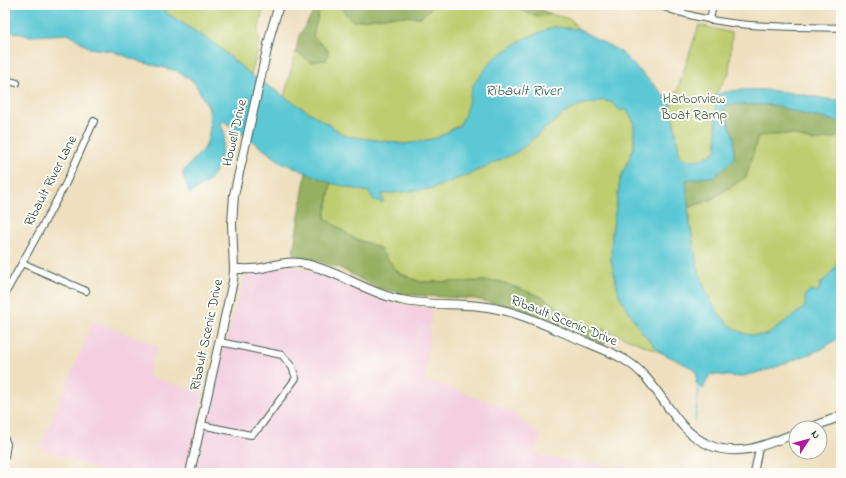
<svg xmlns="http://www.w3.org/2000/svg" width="846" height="478" font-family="'Indie Flower',sans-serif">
<rect width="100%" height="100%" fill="#fdfcf7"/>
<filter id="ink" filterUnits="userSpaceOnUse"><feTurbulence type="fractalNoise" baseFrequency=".025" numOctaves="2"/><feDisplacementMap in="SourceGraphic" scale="8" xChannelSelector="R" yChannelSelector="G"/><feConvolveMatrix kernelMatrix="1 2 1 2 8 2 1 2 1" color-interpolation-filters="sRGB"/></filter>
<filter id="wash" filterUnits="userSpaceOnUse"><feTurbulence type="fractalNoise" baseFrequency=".012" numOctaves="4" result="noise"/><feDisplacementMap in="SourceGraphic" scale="16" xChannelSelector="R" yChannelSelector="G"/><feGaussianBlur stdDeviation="0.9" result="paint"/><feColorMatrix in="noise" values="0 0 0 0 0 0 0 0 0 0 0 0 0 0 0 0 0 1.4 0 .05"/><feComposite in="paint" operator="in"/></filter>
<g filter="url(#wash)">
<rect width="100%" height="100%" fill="#eedfbe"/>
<path fill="#f3cfe0" d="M 289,265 L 323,273 L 372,296 L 396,303 L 432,308 L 425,380 L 446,386 L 509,410 L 541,436 L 534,452 L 540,456 L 586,463 L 588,461 L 617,468 L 620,465 L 643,473 L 194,473 L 225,340 L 245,276 Z
M 93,321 L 158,346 L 147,376 L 204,393 L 186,473 L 107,473 L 40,448 Z"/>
<path fill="#becd6f" stroke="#6e8552" d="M 172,5 L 264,5 L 258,33 L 260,42 L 251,75 L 215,44 L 165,12 Z
M 333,5 L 338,5 L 353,21 L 391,16 L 422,17 L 434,5 L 510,5 L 537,17 L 550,14 L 571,19 L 578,29 L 553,27 L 464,117 L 459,125 L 437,138 L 405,144 L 346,136 L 284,97 L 296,51 L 310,62 L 329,51 L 313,37 L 319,11 Z
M 699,25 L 732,33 L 729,73 L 715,95 L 717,150 C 708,159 692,163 680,157 L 670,101 L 677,91 Z
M 602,100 L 611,102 L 621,111 L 626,109 L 634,122 L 634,147 L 620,180 L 612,233 L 611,260 L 641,331 L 660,352 L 611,332 L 583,325 L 542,297 L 498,281 L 420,282 L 399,273 L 378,247 L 353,238 L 325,218 L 331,183 L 369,192 L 374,200 L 383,203 L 382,194 L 430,189 L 470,174 L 517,152 L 563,114 L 582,104 L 597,103 Z
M 791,134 L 813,141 L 841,137 L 841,262 L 837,262 L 836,268 L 820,284 L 819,290 L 805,307 L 767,335 C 760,335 749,336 743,333 C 699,313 694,249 688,208 L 710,200 L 746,177 L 758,136 Z"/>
<path fill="#96b062" stroke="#5a764b" d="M 318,5 L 333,5 L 319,11 L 313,36 L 329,52 L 326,60 L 310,62 L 296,51 L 299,36 Z
M 338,5 L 434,5 L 422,17 L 391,16 L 353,21 Z
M 510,5 L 531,5 L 550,14 L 537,17 Z
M 730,104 L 774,105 L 802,114 L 841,122 L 841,137 L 813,141 L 791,134 L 758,136 L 746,177 L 710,200 L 688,208 L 686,179 L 715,176 L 734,137 L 723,109 Z
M 306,172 L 331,183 L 325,218 L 353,238 L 378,247 L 399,273 L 420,282 L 498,281 L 542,297 L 583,325 L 611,332 L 604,345 L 528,312 L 475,299 L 411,295 L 377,288 L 340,268 L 293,254 Z"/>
<path fill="#5cc8d4" stroke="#3e8284" d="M 5,5 L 142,5 L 155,9 L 161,5 L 172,5 L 165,12 L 215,44 L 251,75 L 346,136 L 405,144 L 437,138 L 459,126 L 464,117 L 473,85 L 493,59 L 525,38 L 554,27 L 578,29 L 621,52 L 670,101 L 680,157 C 692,163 708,159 717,150 L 715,95 C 749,83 798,94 833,100 L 841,99 L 841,122 L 802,114 L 774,105 L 730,104 L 723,109 L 734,137 L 734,159 L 715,176 L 686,180 C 690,225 694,312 743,333 C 750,336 760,335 767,335 L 805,307 L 805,295 L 810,291 L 816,292 L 819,290 C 821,278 835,274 837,262 L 841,262 L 841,336 L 822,349 L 771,369 L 739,377 L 710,374 L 703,389 L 696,384 L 697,375 L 694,369 L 660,352 L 641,331 L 619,295 L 611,260 L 612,233 L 620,180 L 634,147 L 634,122 L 626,109 L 621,111 L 611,102 L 602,100 L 597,103 L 582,104 L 563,114 L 517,152 L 470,174 L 430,189 L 382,194 L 383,203 L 374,200 L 369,192 L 331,183 L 281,162 L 224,121 L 220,123 L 225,134 L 220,162 L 210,180 L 190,194 L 182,173 L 206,146 L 210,129 L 209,108 L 194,82 L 177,71 L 141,62 L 112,51 L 89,48 L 70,34 L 29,36 L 5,30 Z"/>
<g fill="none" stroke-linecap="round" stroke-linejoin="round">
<path stroke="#5cc8d4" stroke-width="2" d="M 695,421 L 699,386"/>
</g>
</g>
<g filter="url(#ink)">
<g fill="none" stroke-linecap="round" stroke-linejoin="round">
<defs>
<path id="minor" d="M 658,5 C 720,29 776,26 841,28
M 710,20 L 713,5
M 5,80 L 17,83
M 22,263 L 86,291
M 5,294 L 66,183 L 94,121
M 201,425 L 251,435 L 259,428 L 296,378 L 292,367 L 282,355 L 220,342
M 5,439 L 7,444 L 5,457
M 754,473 L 759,448"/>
<path id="tertiary" d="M 234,269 C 243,269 253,270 262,268 C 277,265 290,260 305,264 C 339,271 367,293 401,300 C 427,306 453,303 479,306 C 513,309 545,325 576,338 C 592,345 610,351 625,360 C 661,381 670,428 709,445 C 740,458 768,444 796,433
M 810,428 L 841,416
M 190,473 L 233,281 L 234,269 L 232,224 L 234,195 L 271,32 L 279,5"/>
</defs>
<use href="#minor" stroke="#3e5549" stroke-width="8"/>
<use href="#tertiary" stroke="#3e5549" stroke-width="10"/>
<use href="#minor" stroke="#fff" stroke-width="6"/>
<use href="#tertiary" stroke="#fff" stroke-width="8"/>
</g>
</g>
<g text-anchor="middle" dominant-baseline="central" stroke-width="4" stroke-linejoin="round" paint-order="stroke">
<g font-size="14" fill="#476143" stroke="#fdfcf7">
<text x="694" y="99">Harborview<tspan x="694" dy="16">Boat Ramp</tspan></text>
</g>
<g font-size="14" fill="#1f3d34" stroke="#fdfcf7">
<text transform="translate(235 133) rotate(-77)">Howell Drive</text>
<text transform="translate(51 181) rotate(-63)">Ribault River Lane</text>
<text transform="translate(564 321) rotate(22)">Ribault Scenic Drive</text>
<text transform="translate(207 335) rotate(-78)">Ribault Scenic Drive</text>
</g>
<g font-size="15" font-style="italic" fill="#2e605c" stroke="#fdfcf7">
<text x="523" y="91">Ribault River</text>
</g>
</g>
<rect width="846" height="478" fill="none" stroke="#fdfcf7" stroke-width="20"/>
<g transform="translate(808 440) rotate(54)"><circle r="19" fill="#fdfcf7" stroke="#a4b0a9"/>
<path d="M0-3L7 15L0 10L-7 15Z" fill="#b5179e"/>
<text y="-6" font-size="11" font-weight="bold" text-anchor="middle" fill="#1f3d34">N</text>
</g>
</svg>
